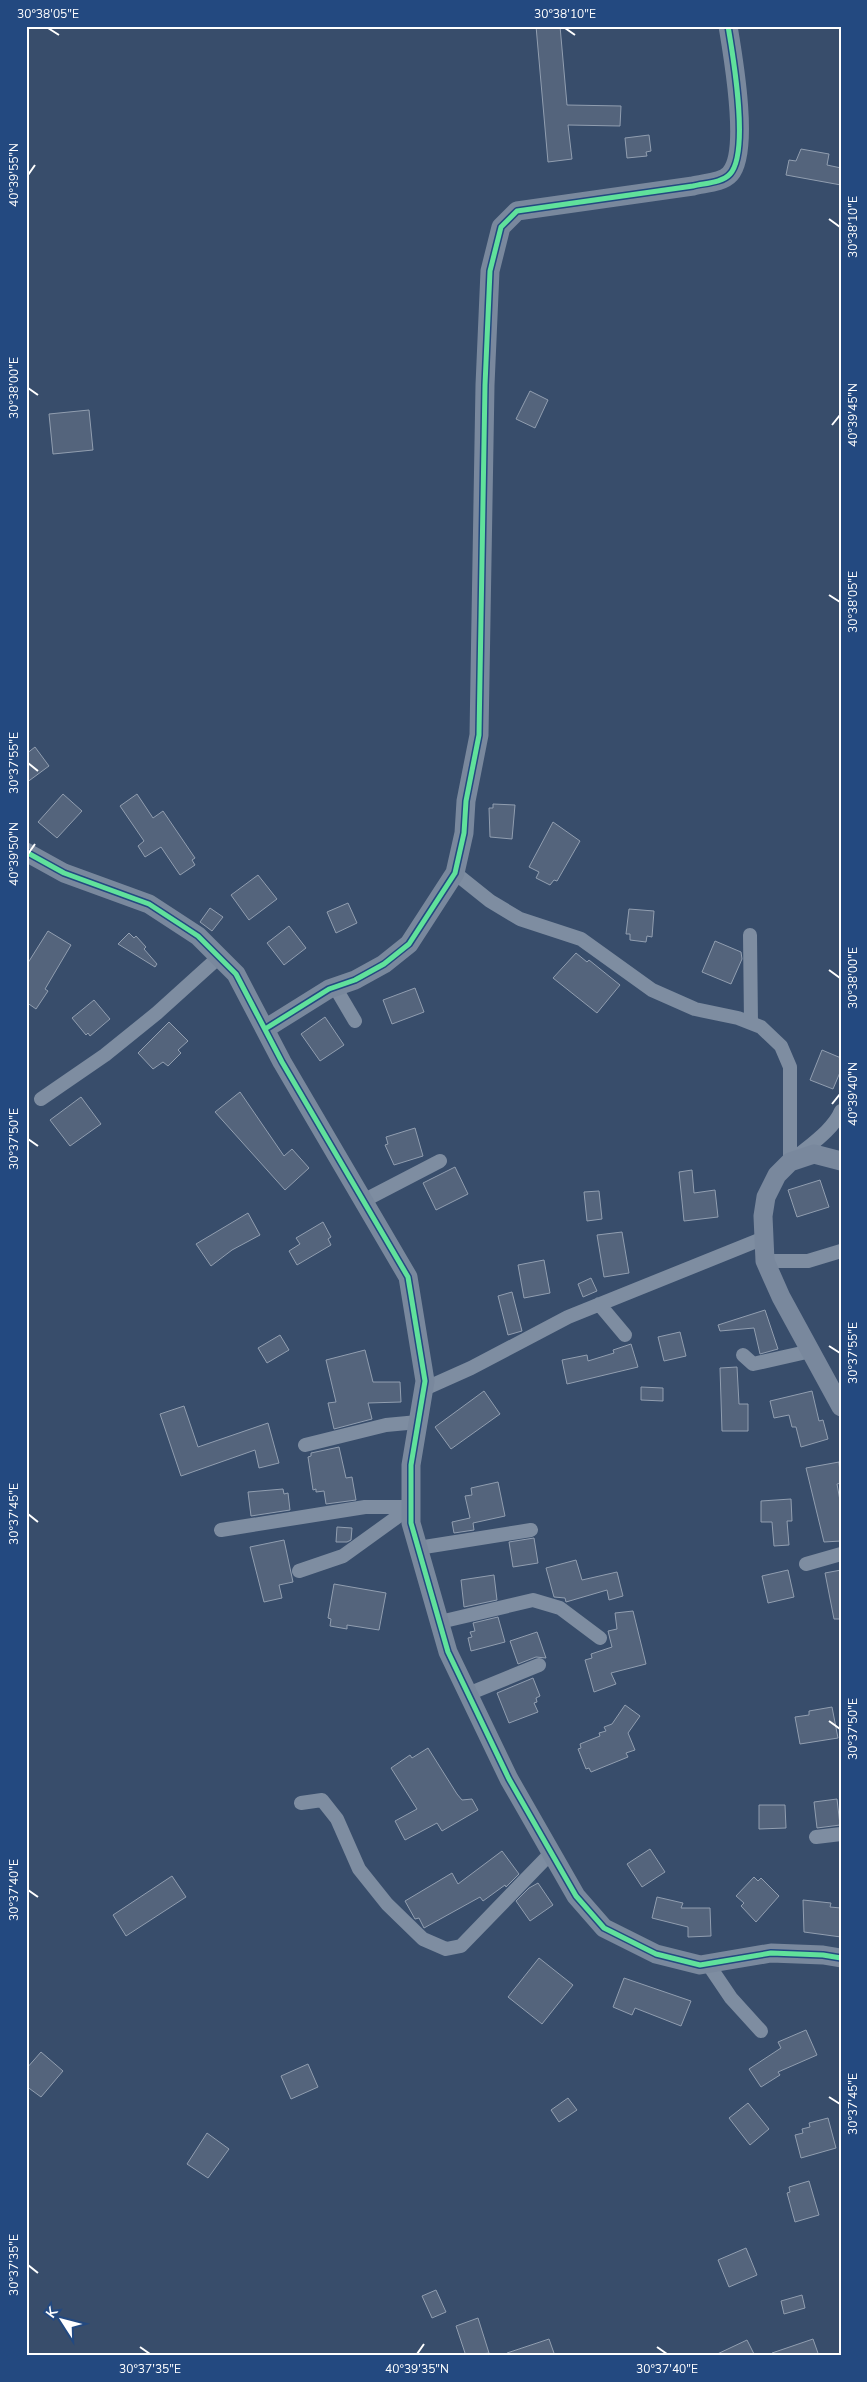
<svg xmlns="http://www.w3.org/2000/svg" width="867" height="2382" font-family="'Nunito Sans',sans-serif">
<rect width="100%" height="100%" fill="#384d6b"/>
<path fill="#54647c" stroke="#919eb0" d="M 536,26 L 560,26 L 567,105 L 621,106 L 620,126 L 568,125 L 572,159 L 548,162 Z
M 649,135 L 651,151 L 646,152 L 647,156 L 627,158 L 625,138 Z
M 801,149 L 829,154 L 827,165 L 841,168 L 841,185 L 786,175 L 789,160 L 796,161 Z
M 530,391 L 548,400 L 535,428 L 516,419 Z
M 89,410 L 93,450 L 53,454 L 49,414 Z
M 35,747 L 49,766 L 26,783 L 26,754 Z
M 63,794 L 82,811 L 57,838 L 38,822 Z
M 137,794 L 153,818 L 163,811 L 195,858 L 192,860 L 195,865 L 180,875 L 161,847 L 145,857 L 138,846 L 144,841 L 120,806 Z
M 493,804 L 515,805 L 512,839 L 490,837 L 489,808 L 493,808 Z
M 553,822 L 580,841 L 557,881 L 554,880 L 550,885 L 536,878 L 539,872 L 529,867 Z
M 258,875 L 277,899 L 249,920 L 231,895 Z
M 348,903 L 357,923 L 336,933 L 327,912 Z
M 210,908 L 223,917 L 212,931 L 200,922 Z
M 629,909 L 654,911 L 652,937 L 647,936 L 646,942 L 630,940 L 630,934 L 626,934 Z
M 289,926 L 306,948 L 284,965 L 267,943 Z
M 48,931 L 71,945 L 45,989 L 48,991 L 36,1009 L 26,1002 L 26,966 Z
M 129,933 L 134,938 L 136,936 L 146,947 L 144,949 L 157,964 L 155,967 L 118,944 Z
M 715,941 L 741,952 L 742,959 L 731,984 L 702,972 Z
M 576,953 L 587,962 L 589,960 L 620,985 L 597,1013 L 553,978 Z
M 415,988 L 424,1012 L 392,1024 L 383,1000 Z
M 94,1000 L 110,1019 L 90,1036 L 88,1033 L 86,1035 L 72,1018 Z
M 325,1017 L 344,1045 L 320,1061 L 301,1034 Z
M 169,1022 L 188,1041 L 178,1050 L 181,1053 L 168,1066 L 163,1062 L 153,1069 L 138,1053 Z
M 822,1050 L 841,1058 L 841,1070 L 833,1089 L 810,1080 Z
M 240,1092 L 284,1156 L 292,1149 L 309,1168 L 285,1190 L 215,1112 Z
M 81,1097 L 101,1124 L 70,1146 L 50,1120 Z
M 415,1128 L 423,1156 L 394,1165 L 385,1145 L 388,1144 L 386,1137 Z
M 455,1167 L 468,1194 L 436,1210 L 423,1183 Z
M 692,1170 L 694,1193 L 715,1190 L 718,1217 L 684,1221 L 679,1172 Z
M 820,1180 L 829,1207 L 797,1217 L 788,1190 Z
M 599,1191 L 602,1219 L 587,1221 L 584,1192 Z
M 248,1213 L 260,1235 L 232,1250 L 211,1266 L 196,1244 Z
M 323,1222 L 331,1237 L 328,1239 L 331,1245 L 297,1265 L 289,1251 L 300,1244 L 296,1238 Z
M 622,1232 L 629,1273 L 604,1277 L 597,1235 Z
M 544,1260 L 550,1293 L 524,1298 L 518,1265 Z
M 591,1278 L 597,1291 L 583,1297 L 578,1284 Z
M 512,1292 L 522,1331 L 508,1335 L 498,1296 Z
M 765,1310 L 778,1349 L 760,1354 L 754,1328 L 720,1331 L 718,1325 Z
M 680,1332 L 686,1356 L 664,1361 L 658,1337 Z
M 280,1335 L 289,1350 L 267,1363 L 258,1348 Z
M 631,1344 L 638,1367 L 567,1384 L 562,1360 L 587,1355 L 588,1361 L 614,1353 L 613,1350 Z
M 365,1350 L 373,1382 L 400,1382 L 401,1402 L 368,1403 L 372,1419 L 334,1429 L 328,1403 L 336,1402 L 326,1360 Z
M 737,1367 L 739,1404 L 748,1404 L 748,1431 L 722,1431 L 720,1368 Z
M 641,1387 L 663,1388 L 663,1401 L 641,1400 Z
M 484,1391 L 500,1414 L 451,1449 L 435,1427 Z
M 812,1391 L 819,1421 L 823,1420 L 828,1439 L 801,1447 L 796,1427 L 792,1427 L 789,1415 L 774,1418 L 770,1401 Z
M 184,1406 L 198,1447 L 268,1423 L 279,1463 L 259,1468 L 255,1450 L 181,1476 L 160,1414 Z
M 339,1447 L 346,1478 L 352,1477 L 356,1500 L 326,1504 L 324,1491 L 316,1492 L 316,1489 L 313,1490 L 308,1457 L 311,1456 L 311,1453 Z
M 839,1462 L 841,1483 L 837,1484 L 841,1506 L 841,1541 L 824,1542 L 806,1468 Z
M 498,1482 L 505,1516 L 473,1523 L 474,1530 L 454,1533 L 452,1522 L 470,1518 L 465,1496 L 472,1495 L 471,1488 Z
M 283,1489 L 284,1494 L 288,1493 L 290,1510 L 251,1516 L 248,1492 Z
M 791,1499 L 792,1521 L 787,1521 L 789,1545 L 774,1546 L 772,1522 L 761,1522 L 761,1501 Z
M 337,1527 L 352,1528 L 351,1540 L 347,1542 L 336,1542 Z
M 534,1538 L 538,1563 L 513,1567 L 509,1542 Z
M 284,1540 L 293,1582 L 279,1585 L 282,1598 L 264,1602 L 250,1547 Z
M 576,1560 L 582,1580 L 617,1572 L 623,1596 L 609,1600 L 607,1590 L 566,1602 L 565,1598 L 554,1597 L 546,1568 Z
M 788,1570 L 794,1597 L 768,1603 L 762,1576 Z
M 841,1570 L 841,1619 L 834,1619 L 825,1573 Z
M 494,1575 L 497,1600 L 464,1607 L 461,1580 Z
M 334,1584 L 386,1593 L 379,1630 L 347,1625 L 347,1629 L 330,1626 L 331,1619 L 328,1618 Z
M 633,1611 L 646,1664 L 611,1673 L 616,1684 L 594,1692 L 585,1660 L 592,1658 L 591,1654 L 612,1647 L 608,1631 L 617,1629 L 615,1613 Z
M 498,1617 L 505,1642 L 471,1651 L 468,1638 L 472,1637 L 470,1632 L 475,1631 L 473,1623 Z
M 537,1632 L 546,1658 L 536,1657 L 518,1664 L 510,1641 Z
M 533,1678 L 540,1696 L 536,1698 L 537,1702 L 534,1703 L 538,1712 L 509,1723 L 497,1693 Z
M 625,1705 L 640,1716 L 628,1733 L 635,1750 L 626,1753 L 628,1757 L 591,1772 L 589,1768 L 586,1769 L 578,1749 L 581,1748 L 580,1744 L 600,1736 L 599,1733 L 606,1731 L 604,1727 L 612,1724 Z
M 832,1707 L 838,1738 L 800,1744 L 795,1717 L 809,1715 L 809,1711 Z
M 428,1748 L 457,1794 L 462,1800 L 472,1799 L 478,1810 L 442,1831 L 437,1823 L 405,1840 L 395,1821 L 417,1809 L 391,1768 L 410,1755 L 412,1758 Z
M 837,1799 L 840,1825 L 817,1828 L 814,1802 Z
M 759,1805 L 785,1805 L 786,1828 L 759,1829 Z
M 650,1849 L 665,1872 L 642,1887 L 627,1864 Z
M 502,1851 L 519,1874 L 506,1887 L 505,1885 L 483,1901 L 480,1897 L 424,1928 L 419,1918 L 415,1919 L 405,1901 L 452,1873 L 458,1884 Z
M 172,1876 L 186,1897 L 126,1936 L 113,1915 Z
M 754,1877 L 758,1881 L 761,1878 L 779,1896 L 756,1922 L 741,1906 L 744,1903 L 736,1896 Z
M 538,1883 L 553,1905 L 530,1921 L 516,1901 L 529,1888 Z
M 657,1897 L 683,1903 L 681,1908 L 710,1908 L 711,1936 L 688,1937 L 688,1927 L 652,1918 Z
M 803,1900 L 831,1903 L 830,1907 L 841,1908 L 841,1937 L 804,1932 Z
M 539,1958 L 573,1985 L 542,2024 L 508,1997 Z
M 624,1978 L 691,2001 L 681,2026 L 635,2008 L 632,2015 L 613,2007 Z
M 806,2030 L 817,2055 L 778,2072 L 780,2075 L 761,2087 L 749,2069 L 781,2048 L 778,2042 Z
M 41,2052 L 63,2071 L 41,2097 L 26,2086 L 26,2069 Z
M 308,2064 L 318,2087 L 291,2099 L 281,2076 Z
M 568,2098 L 577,2110 L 559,2122 L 551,2110 Z
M 748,2103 L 769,2129 L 750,2145 L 729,2118 Z
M 828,2118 L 836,2148 L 801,2158 L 795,2135 L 803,2133 L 802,2129 L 810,2127 L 809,2123 Z
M 207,2133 L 229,2149 L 208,2178 L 187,2164 Z
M 809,2181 L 819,2215 L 795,2222 L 787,2193 L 790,2192 L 789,2187 Z
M 746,2248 L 757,2275 L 729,2287 L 718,2260 Z
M 436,2290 L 446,2312 L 432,2318 L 422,2296 Z
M 802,2295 L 805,2308 L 784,2314 L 781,2301 Z
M 478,2318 L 489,2353 L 466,2356 L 456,2326 Z
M 549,2339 L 555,2356 L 507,2356 L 507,2353 Z
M 813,2339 L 819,2356 L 772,2356 L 772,2353 Z
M 747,2340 L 755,2356 L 713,2356 Z"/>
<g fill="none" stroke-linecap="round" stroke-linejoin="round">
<path stroke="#7e8da1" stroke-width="14" d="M 455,873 L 490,901 L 520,919 L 581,939 L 652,990 L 695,1009 L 738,1018 L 761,1027 L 781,1046 L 790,1067 L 790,1162
M 750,935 L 751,1023
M 335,987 L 355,1021
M 41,1099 L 105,1055 L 157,1013 L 219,957
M 795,1158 C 810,1145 833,1130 841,1111
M 363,1201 L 440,1161
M 765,1261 L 808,1261 L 841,1251
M 599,1304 L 625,1335
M 743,1355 L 753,1364 L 811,1351
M 424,1389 L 471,1368 L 568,1317 L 764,1238
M 305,1445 L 386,1425 L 418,1422
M 221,1530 L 365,1507 L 411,1507
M 418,1548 L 531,1530
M 806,1564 L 841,1554
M 299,1571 L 343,1556 L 411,1507
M 440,1622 L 533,1600 L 560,1608 L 600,1638
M 468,1694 L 539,1665
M 301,1803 L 322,1800 L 337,1819 L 359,1869 L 387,1904 L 423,1939 L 446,1949 L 461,1946 L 551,1853
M 816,1837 L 841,1834
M 708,1964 L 731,1998 L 761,2031"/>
<path stroke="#79889d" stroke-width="19" d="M 26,852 L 64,873 L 149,904 L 198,936 L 236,974 L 282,1062 L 408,1277 L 425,1381 L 411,1465 L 411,1523 L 448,1652 L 509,1779 L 576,1896 L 604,1928 L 656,1954 L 700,1965 L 771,1953 L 823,1955 L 841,1958
M 265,1029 L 329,989 L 355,980 L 384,964 L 409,944 L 455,873 L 464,833 L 466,801 L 479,735 L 485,385 L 490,271 L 501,227 L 517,211 L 693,186 C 704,183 722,183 730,174 C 750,152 733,56 728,26
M 841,1161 L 814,1154 L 790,1162 L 777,1175 L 766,1197 L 763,1216 L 765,1261 L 781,1297 L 841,1407"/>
<defs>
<path id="cycleway" d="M 26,852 L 64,873 L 149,904 L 198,936 L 236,974 L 282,1062 L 408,1277 L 425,1381 L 411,1465 L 411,1523 L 448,1652 L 509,1779 L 576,1896 L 604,1928 L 656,1954 L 700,1965 L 771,1953 L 823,1955 L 841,1958
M 265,1029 L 329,989 L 355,980 L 384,964 L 409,944 L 455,873 L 464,833 L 466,801 L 479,735 L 485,385 L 490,271 L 501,227 L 517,211 L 693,186 C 704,183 722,183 730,174 C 750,152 733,56 728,26"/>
</defs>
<use href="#cycleway" stroke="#234980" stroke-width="8"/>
<use href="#cycleway" stroke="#60e19b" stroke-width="5"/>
</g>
<path fill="none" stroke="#fff" stroke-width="2" d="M 48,28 L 59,35M 565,28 L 575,35M 28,175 L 35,165M 829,219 L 840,227M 28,388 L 38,395M 832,425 L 840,415M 829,595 L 840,602M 28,763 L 38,771M 28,854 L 35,844M 829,970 L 840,978M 832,1104 L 840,1094M 28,1139 L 38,1146M 829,1346 L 840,1353M 28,1514 L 38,1522M 829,1721 L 840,1729M 28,1890 L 38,1897M 829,2097 L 840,2104M 28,2265 L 38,2273M 140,2347 L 150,2354M 657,2347 L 667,2354M 417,2354 L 424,2344"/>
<rect width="867" height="2382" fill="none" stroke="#234980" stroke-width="55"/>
<g transform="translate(62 2320) rotate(306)" stroke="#234980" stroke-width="4" paint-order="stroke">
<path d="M0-4L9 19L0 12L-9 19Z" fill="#ffffff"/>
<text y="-8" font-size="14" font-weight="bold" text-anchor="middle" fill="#ffffff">K</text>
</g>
<rect x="28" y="28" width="812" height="2326" fill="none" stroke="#fff" stroke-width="2"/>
<g font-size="12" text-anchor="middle" fill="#fff">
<text x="48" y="18">30°38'05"E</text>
<text x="565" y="18">30°38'10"E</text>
<text transform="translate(14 175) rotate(-90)" y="4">40°39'55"N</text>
<text transform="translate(853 227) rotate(-90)" y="4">30°38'10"E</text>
<text transform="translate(14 388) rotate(-90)" y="4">30°38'00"E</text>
<text transform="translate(853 415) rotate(-90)" y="4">40°39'45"N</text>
<text transform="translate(853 602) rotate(-90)" y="4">30°38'05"E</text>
<text transform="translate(14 763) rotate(-90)" y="4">30°37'55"E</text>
<text transform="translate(14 854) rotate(-90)" y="4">40°39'50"N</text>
<text transform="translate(853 978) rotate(-90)" y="4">30°38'00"E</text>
<text transform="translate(853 1094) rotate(-90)" y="4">40°39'40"N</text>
<text transform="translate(14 1139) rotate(-90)" y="4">30°37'50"E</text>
<text transform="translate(853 1353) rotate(-90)" y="4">30°37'55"E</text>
<text transform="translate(14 1514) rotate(-90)" y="4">30°37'45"E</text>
<text transform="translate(853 1729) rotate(-90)" y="4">30°37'50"E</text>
<text transform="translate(14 1890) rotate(-90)" y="4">30°37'40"E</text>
<text transform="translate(853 2104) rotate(-90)" y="4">30°37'45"E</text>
<text transform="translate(14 2265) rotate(-90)" y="4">30°37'35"E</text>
<text x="150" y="2373">30°37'35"E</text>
<text x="417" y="2373">40°39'35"N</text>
<text x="667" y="2373">30°37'40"E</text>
</g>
</svg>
